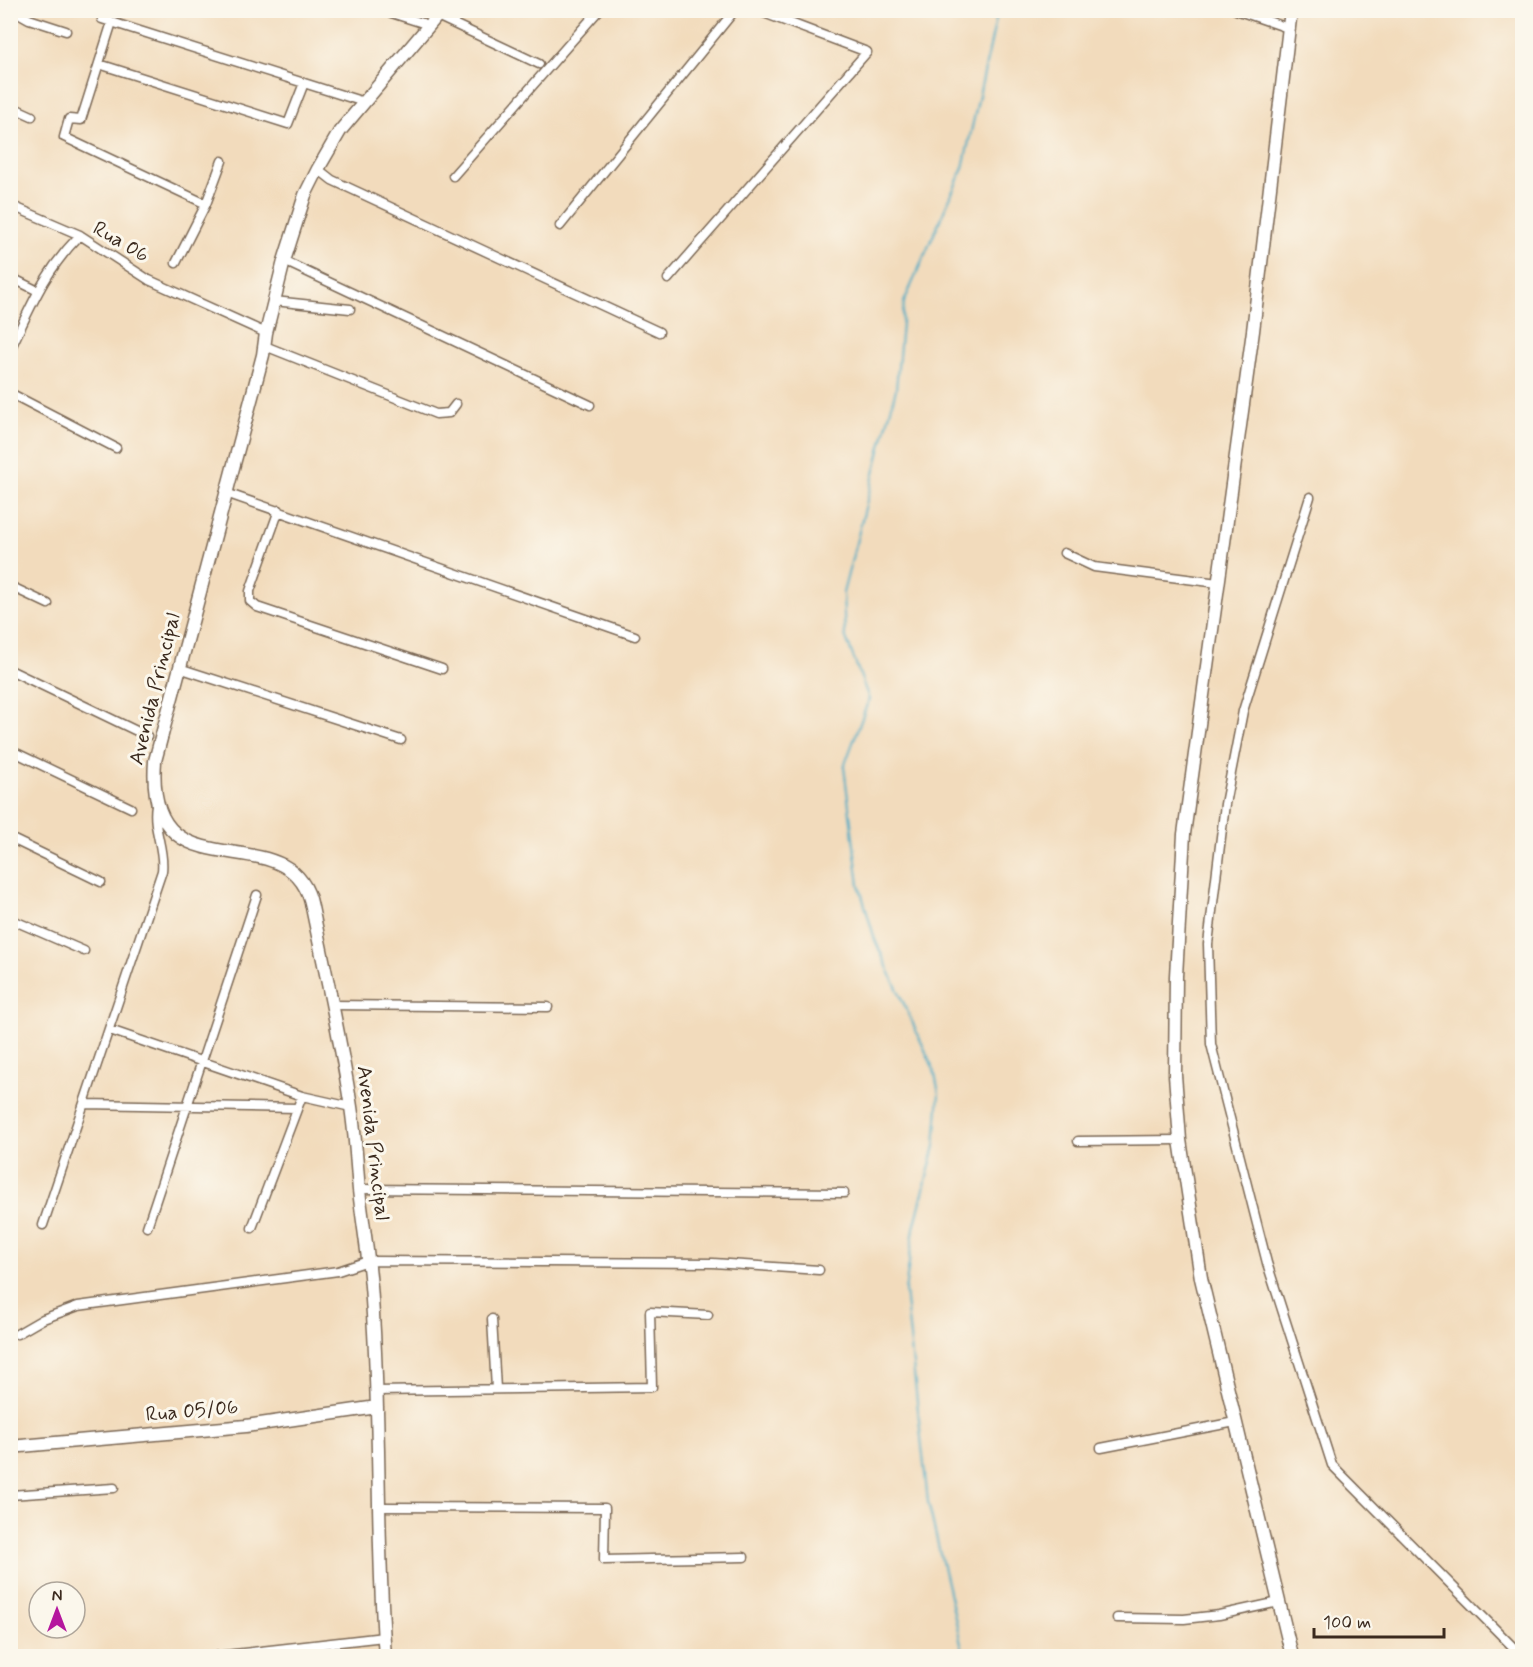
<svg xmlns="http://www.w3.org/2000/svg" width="1533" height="1667" font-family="Mynerve,sans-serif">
<rect width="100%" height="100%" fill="#fbf7ec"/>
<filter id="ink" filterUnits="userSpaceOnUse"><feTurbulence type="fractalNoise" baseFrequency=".0167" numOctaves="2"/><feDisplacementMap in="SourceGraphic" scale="12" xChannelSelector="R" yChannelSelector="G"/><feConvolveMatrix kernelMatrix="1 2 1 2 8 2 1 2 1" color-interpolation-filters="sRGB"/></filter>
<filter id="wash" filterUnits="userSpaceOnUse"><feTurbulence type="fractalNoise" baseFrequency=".008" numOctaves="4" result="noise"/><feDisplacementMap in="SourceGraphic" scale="24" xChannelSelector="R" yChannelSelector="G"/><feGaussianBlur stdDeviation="1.35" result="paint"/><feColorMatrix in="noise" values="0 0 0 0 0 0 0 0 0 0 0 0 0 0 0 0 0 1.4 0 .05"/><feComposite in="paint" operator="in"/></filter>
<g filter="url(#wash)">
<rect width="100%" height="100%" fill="#f2dbbc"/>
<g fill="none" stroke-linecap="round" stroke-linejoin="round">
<path stroke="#45aac5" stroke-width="2" d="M 964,1656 L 928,1502 L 905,1291 L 914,1228 L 935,1146 L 939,1093 L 934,1070 L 875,940 L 859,885 L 844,767 L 869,699 L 845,635 L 843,593 L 896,389 L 904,302 L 963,168 L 998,10"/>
</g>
</g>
<g filter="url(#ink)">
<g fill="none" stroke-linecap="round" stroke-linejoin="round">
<defs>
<path id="street" d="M 13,10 L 29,19 L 66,31
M 382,10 L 429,25
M 1236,10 L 1288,28
M 437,16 L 539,64
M 102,19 L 364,102
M 112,22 L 81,120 L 69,119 L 64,137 L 206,204
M 99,64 L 288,124 L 304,83
M 10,106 L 32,116
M 318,169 L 332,180 L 659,332
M 453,176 L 599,10
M 10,205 L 80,235
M 560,226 L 735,10
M 284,261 L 590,405
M 176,263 L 206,204 L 222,161
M 10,277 L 38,291
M 668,279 L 867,52 L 756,10
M 274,301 L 350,309
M 265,346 L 436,414 L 449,413 L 456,404
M 10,350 C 32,304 44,272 80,235 L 149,280 L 266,333
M 10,393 L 116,448
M 226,493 L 635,636
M 1310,497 L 1243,711 L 1225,804 L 1208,944 L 1211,1044 L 1267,1263 L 1332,1465 L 1522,1656
M 279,510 L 250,591 L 250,601 L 257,607 L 442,669
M 1064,553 L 1094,567 L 1218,583
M 10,586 L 48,604
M 179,668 L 401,740
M 10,670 L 147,736
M 10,750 L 131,808
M 10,838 L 101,882
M 10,919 L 84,951
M 10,996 L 12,997
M 331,1005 L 548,1007
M 110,1030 L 302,1096 L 351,1107
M 85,1104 L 297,1108
M 1078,1141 L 1180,1140
M 359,1189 L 844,1193
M 43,1225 L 162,871 C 165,849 152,828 156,805
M 147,1227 L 257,895
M 252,1228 L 302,1096
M 492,1319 L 496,1389
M 17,1334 L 43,1319 L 78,1306 L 338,1271 L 368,1261 L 713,1263 L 819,1270
M 376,1391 L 652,1387 L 650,1312 L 708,1315
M 1101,1448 L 1235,1422
M 10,1495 L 114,1488
M 379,1507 L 605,1508 L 604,1560 L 744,1557
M 1117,1618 L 1184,1619 L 1219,1615 L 1279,1602
M 217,1656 L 384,1637"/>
<path id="secondary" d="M 1291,10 L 1253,331 L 1184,834 L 1176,976 L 1175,1075 L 1180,1140 L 1201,1278 L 1292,1656
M 10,1447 L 246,1426 L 377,1407
M 385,1656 C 376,1538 381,1418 372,1300 C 370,1263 363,1226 359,1190 C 356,1158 355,1126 349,1095 C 339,1032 325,970 312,907 C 293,809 144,904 155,761 L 263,355 L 266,333 L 284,261 L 305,195 L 318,169 L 340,131 L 442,10"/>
</defs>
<use href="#street" stroke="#7b6855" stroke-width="11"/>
<use href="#secondary" stroke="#7b6855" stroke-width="15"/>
<use href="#street" stroke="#fff" stroke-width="8"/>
<use href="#secondary" stroke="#fff" stroke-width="12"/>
</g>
</g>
<g text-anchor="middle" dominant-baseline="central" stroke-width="6" stroke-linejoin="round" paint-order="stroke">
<g font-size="21" fill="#3b2a1e" stroke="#fbf7ec">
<text transform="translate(121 242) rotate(30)">Rua 06</text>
<text transform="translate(155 689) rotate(-76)">Avenida Principal</text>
<text transform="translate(373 1143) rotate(83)">Avenida Principal</text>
<text transform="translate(192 1411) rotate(-5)">Rua 05/06</text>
</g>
</g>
<rect width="1533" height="1667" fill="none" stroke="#fbf7ec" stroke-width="36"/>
<g transform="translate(57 1610)"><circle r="28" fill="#fbf7ec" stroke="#aea59a" stroke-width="1.5"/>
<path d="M0-4.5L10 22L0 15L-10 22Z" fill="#b5179e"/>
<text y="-9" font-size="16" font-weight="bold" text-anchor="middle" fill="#3b2a1e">N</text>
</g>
<path d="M1314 1628v9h130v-9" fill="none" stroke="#3b2a1e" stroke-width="3"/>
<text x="1323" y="1628" font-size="18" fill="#3b2a1e" stroke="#fbf7ec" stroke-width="4.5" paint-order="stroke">100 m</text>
</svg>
